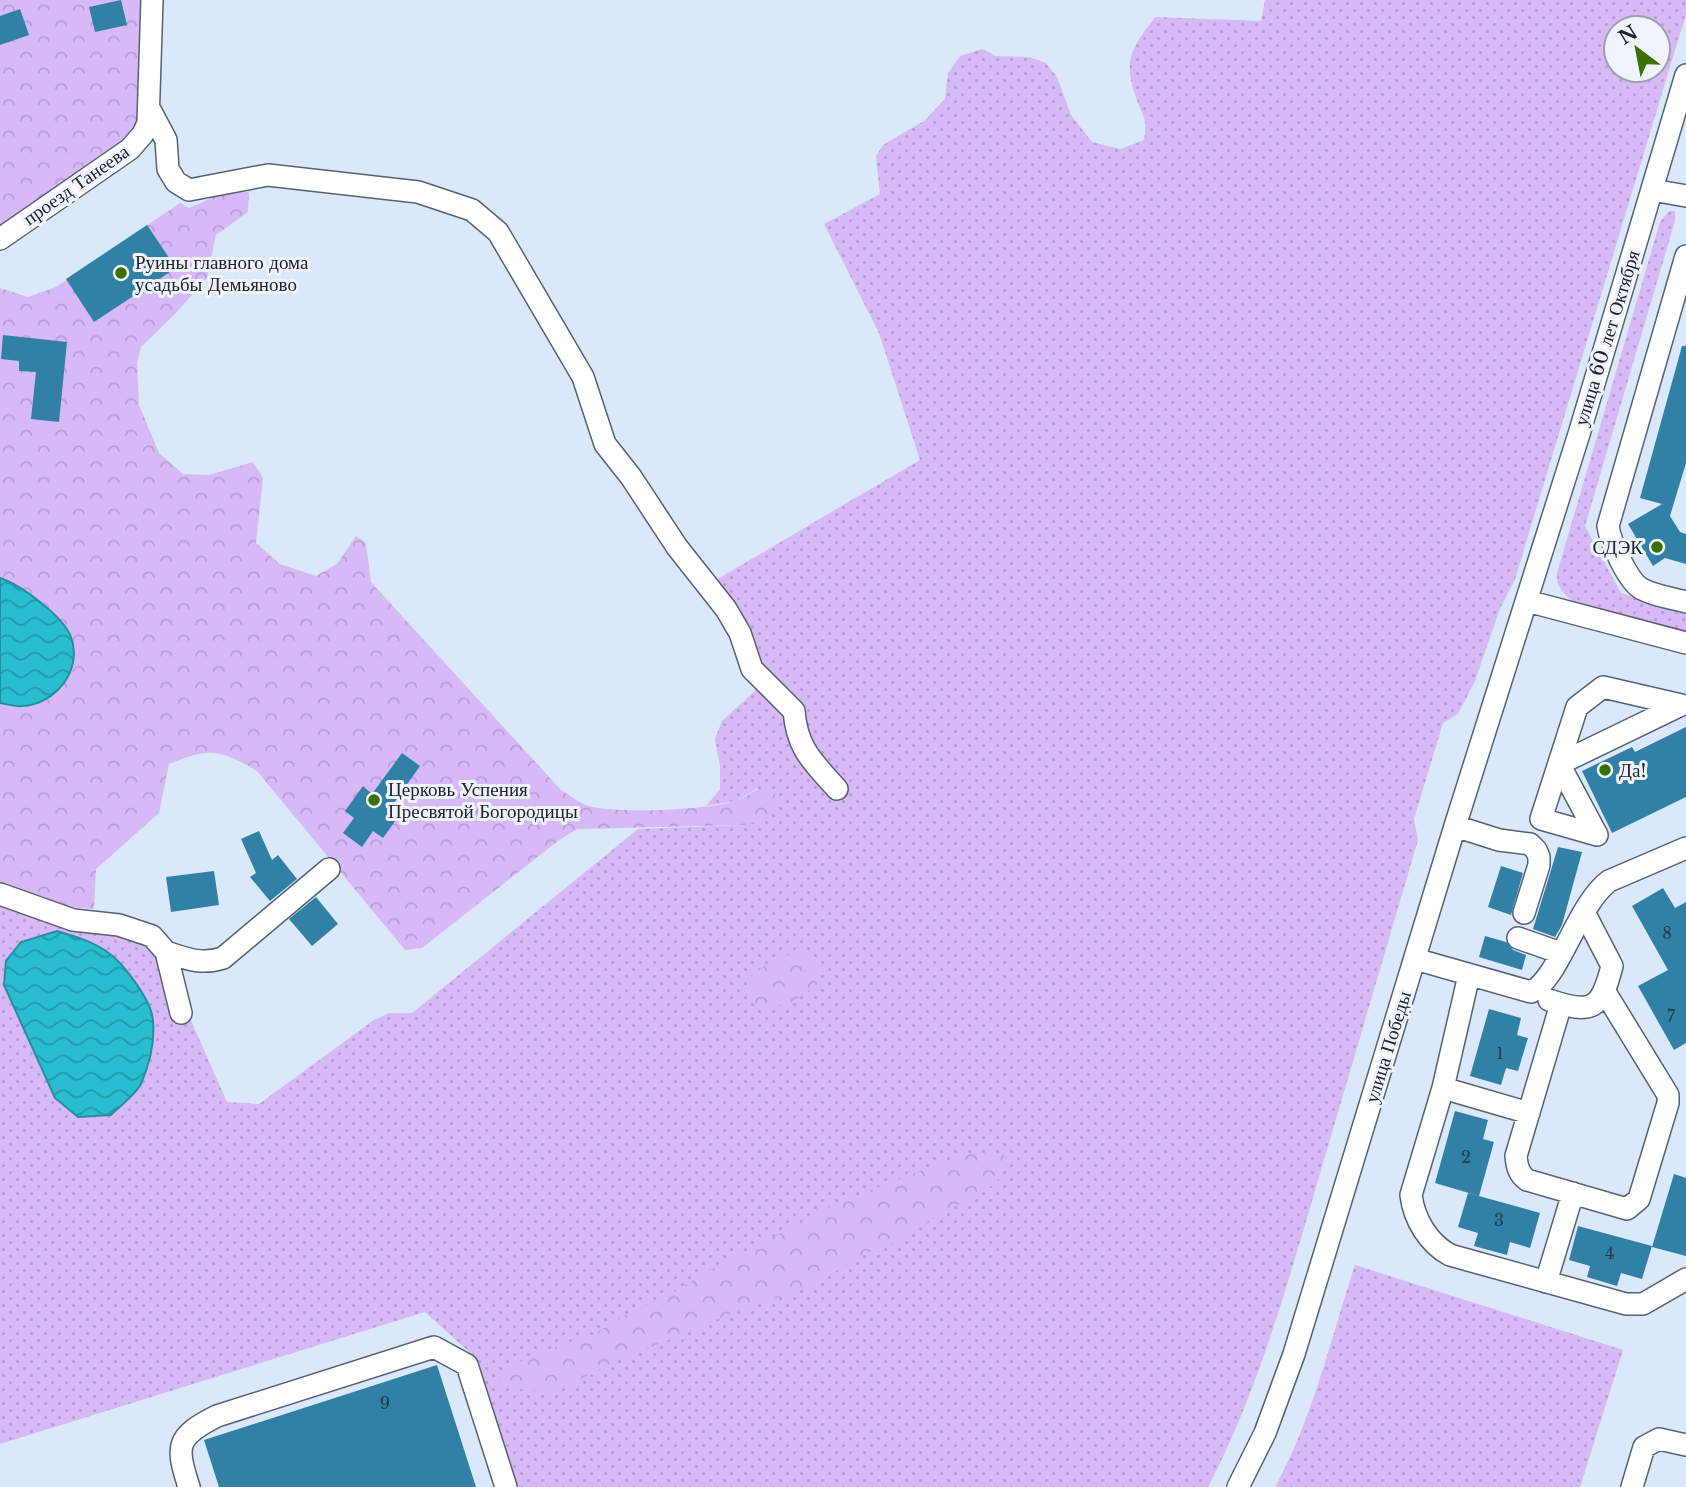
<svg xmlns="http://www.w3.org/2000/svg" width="1686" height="1487" font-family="'Libre Baskerville',serif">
<defs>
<pattern id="grass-dots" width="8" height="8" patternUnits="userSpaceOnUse" patternTransform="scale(1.75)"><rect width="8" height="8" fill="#d6b9f6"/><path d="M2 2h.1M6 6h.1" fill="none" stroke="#b79fd3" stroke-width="1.8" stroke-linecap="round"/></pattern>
<pattern id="forest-crowns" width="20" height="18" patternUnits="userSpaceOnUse" patternTransform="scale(1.75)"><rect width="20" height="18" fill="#d6b9f6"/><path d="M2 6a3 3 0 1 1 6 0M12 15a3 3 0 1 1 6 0" fill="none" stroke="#b79fd3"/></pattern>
<pattern id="water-waves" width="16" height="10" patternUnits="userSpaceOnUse" patternTransform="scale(1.75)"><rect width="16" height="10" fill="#29bdd0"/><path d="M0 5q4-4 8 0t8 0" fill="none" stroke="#2399a9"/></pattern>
</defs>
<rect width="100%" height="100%" fill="#dae8fb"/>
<path fill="url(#grass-dots)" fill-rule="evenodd" d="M 1265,0 L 1686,0 L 1686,14 L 1515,579 L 1499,611 L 1475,681 L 1458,714 L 1443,723 L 1414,819 L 1418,840 C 1385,952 1352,1065 1319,1177 C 1288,1282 1259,1389 1208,1487 L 518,1487 L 468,1351 L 425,1312 L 0,1444 L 0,902 L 97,931 L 138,941 L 155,955 L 185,1007 L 227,1102 L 259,1104 L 374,1020 L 389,1013 L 412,1013 L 638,829 L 744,825 L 758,788 L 736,801 L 706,806 L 720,789 L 720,766 L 715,739 L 722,721 L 759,687 L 704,587 L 920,460 L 879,333 L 824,224 L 880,194 L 876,156 L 883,145 L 924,121 L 945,99 L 948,73 L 960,56 L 983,49 L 995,56 L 1029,57 L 1046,63 L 1057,77 L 1071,115 L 1092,142 L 1121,149 L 1144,140 C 1147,120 1145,120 1138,103 C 1122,62 1130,50 1155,17 L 1261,21 ZM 1616,28 L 1658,28 L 1658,70 L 1616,70 Z
M 1669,211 L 1675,211 L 1675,221 L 1585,526 L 1621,593 L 1686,615 L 1686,632 L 1574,602 C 1563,594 1556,587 1557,573 L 1660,222 Z
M 1355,1265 L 1623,1350 L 1580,1487 L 1275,1487 C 1312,1421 1331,1338 1355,1265 Z"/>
<path fill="url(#forest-crowns)" d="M 0,0 L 142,0 L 142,65 L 136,134 L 0,228 Z
M 249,192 L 248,212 L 216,235 L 207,278 L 174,315 L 141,347 L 137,363 L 139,405 L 159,453 L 183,474 L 209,475 L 253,462 L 263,478 L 256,543 L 280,564 L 316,576 L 337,564 L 356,536 L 366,543 L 371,582 L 561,790 C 570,795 580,804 589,806 C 615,814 710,810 735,801 C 756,794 749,787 775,790 L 776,806 L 763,819 L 744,825 L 577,829 L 558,841 L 422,948 L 405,950 L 257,771 C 219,749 210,747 169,764 L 159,813 L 96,869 L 94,909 L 68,907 L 0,883 L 0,288 L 28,297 L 56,287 L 180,203 L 189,208 L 223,193 Z
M 802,954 L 818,963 L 815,986 C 793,1003 784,1010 755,1004 L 748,979 L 777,956 Z
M 1003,1153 L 1008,1165 L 995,1184 L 930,1220 L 907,1238 L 867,1253 L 813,1285 L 733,1313 L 607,1365 L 554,1393 L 498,1386 L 503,1373 L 513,1365 L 541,1352 L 594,1334 L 636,1309 L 666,1297 L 710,1270 L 835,1204 L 964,1154 Z"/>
<path fill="url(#water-waves)" stroke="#268f9f" stroke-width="2" d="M 0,578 C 21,585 63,616 71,637 C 83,670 56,704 22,706 C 15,707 7,704 0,703 Z
M 57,931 C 74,936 91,941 106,951 C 123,962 152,1001 153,1021 C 155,1041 149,1065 141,1084 C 135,1095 120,1106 111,1115 L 78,1117 L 55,1098 L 4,985 L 6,961 L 21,942 Z"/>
<path fill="#3180a5" d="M 121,0 L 127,25 L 95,32 L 89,7 Z
M 20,9 L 29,35 L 0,45 L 0,16 Z
M 147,225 L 176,268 L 94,322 L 66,279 Z
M 3,335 L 67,342 L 59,422 L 31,419 L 36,372 L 19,371 L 19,361 L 1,359 Z
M 1682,346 L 1686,346 L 1686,463 L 1670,516 L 1680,532 L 1686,534 L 1686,564 L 1665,558 L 1653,566 L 1628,524 L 1662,504 L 1640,498 Z
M 1686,727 L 1686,797 L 1612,833 L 1582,771 L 1632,747 L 1635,752 Z
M 402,753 L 420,766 L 391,807 L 400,814 L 383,838 L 373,831 L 362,847 L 343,833 L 354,818 L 345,811 L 363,786 L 372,794 Z
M 259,831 L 272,860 L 278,855 L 297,879 L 270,901 L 250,877 L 256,873 L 241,839 Z
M 1558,847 L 1582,852 L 1562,925 L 1555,937 L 1533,929 Z
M 1501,866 L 1523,873 L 1511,915 L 1488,907 Z
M 214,871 L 219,905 L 171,912 L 166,877 Z
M 1663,888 L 1675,908 L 1686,902 L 1686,1043 L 1674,1050 L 1638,986 L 1668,970 L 1632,906 Z
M 316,897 L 338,924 L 312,946 L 289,919 Z
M 1485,936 L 1506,942 L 1513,950 L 1526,955 L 1522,970 L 1479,957 Z
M 1489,1009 L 1521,1018 L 1517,1035 L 1528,1038 L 1518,1071 L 1506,1068 L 1501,1085 L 1470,1076 Z
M 1455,1111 L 1488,1120 L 1483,1139 L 1494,1142 L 1479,1196 L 1435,1183 Z
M 1674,1174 L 1686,1178 L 1686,1256 L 1652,1247 Z
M 1468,1193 L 1540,1213 L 1530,1248 L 1510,1242 L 1507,1255 L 1474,1246 L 1478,1233 L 1458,1227 Z
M 1578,1226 L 1652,1246 L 1642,1279 L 1621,1273 L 1617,1286 L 1587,1277 L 1590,1266 L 1569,1260 Z
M 437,1365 L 476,1487 L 219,1487 L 204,1440 Z"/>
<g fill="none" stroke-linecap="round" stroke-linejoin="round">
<defs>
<path id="minor" d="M 149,108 L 166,140 L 168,169 L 176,182 L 189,190 L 268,175 L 418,192 L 472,210 L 498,232 L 583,377 L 605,444 L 631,477 L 677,547 L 726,609 L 740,633 L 752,669 L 794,711 C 797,749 813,762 837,789
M 1652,190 L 1686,196
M 0,239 L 130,149 L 143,134 L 148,123 L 152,0
M 1686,256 L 1608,526 C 1610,541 1628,582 1642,589 C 1655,596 1672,598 1686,602
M 1527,601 L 1686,643
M 1559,764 L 1681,705
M 1559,764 L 1597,835
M 1455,826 L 1499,840 L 1530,844 L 1536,850 L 1539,857 L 1539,865 L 1524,913
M 1597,835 L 1541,819 L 1577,707 L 1603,687 L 1681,705
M 0,894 L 73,920 L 119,925 L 152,936 L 166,952 L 181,1013
M 1518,938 L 1561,953
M 166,952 C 187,959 202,965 223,958 L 329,869
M 1415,959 L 1531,992 C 1559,979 1577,905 1609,881 L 1686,848
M 1469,975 L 1443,1088 L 1411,1195 C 1414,1219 1428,1243 1450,1255 L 1626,1304 L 1643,1304 L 1686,1279
M 1549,1000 C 1593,1015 1601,1009 1612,966 L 1584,912
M 1561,1004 L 1516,1156 C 1517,1167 1519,1174 1527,1180 L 1627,1209 L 1639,1199 L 1668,1103 L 1668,1095 L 1605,992
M 1443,1088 L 1529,1113
M 1546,1282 L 1573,1193
M 189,1487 C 176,1446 175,1437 217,1416 L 434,1347 L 467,1365 L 506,1487
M 1238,1487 L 1265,1433 L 1294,1354 L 1455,826 L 1579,434 L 1686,75
M 1632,1487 L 1644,1447 L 1659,1439 L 1686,1445"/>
</defs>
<use href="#minor" stroke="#566272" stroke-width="24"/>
<use href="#minor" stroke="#fff" stroke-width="21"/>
</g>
<g fill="#397100" stroke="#eff4fc" stroke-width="2.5">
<circle cx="121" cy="273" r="7"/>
<circle cx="1657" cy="547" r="7"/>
<circle cx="1605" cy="770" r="7"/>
<circle cx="374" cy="800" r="7"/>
</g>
<g text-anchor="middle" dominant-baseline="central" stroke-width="6" stroke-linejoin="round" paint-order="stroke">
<g font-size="16" fill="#243c4a">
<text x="1667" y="933">8</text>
<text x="1671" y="1016">7</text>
<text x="1500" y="1053">1</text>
<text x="1466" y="1157">2</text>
<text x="1499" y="1220">3</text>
<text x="1610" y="1253">4</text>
<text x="385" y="1403">9</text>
</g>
<g font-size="19" fill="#20252c" stroke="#eff4fc">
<text transform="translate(76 185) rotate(-35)">проезд Танеева</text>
<text transform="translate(1607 338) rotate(-73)">улица 60 лет Октября</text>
<text transform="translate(1388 1047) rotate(-73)">улица Победы</text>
</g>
<g font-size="19" fill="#20252c" stroke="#eff4fc" text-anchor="start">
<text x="135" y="262">Руины главного дома<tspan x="135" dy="22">усадьбы Демьяново</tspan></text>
<text x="1643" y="547" text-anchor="end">СДЭК</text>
<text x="1619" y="770">Да!</text>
<text x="388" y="789">Церковь Успения<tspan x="388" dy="22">Пресвятой Богородицы</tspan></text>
</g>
</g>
<g transform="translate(1637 49) rotate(328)"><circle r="33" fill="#eff4fc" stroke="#9ca1a9" stroke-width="2"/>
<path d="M0-5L12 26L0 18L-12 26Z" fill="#397100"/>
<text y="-10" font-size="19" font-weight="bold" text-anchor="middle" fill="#20252c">N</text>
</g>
</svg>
